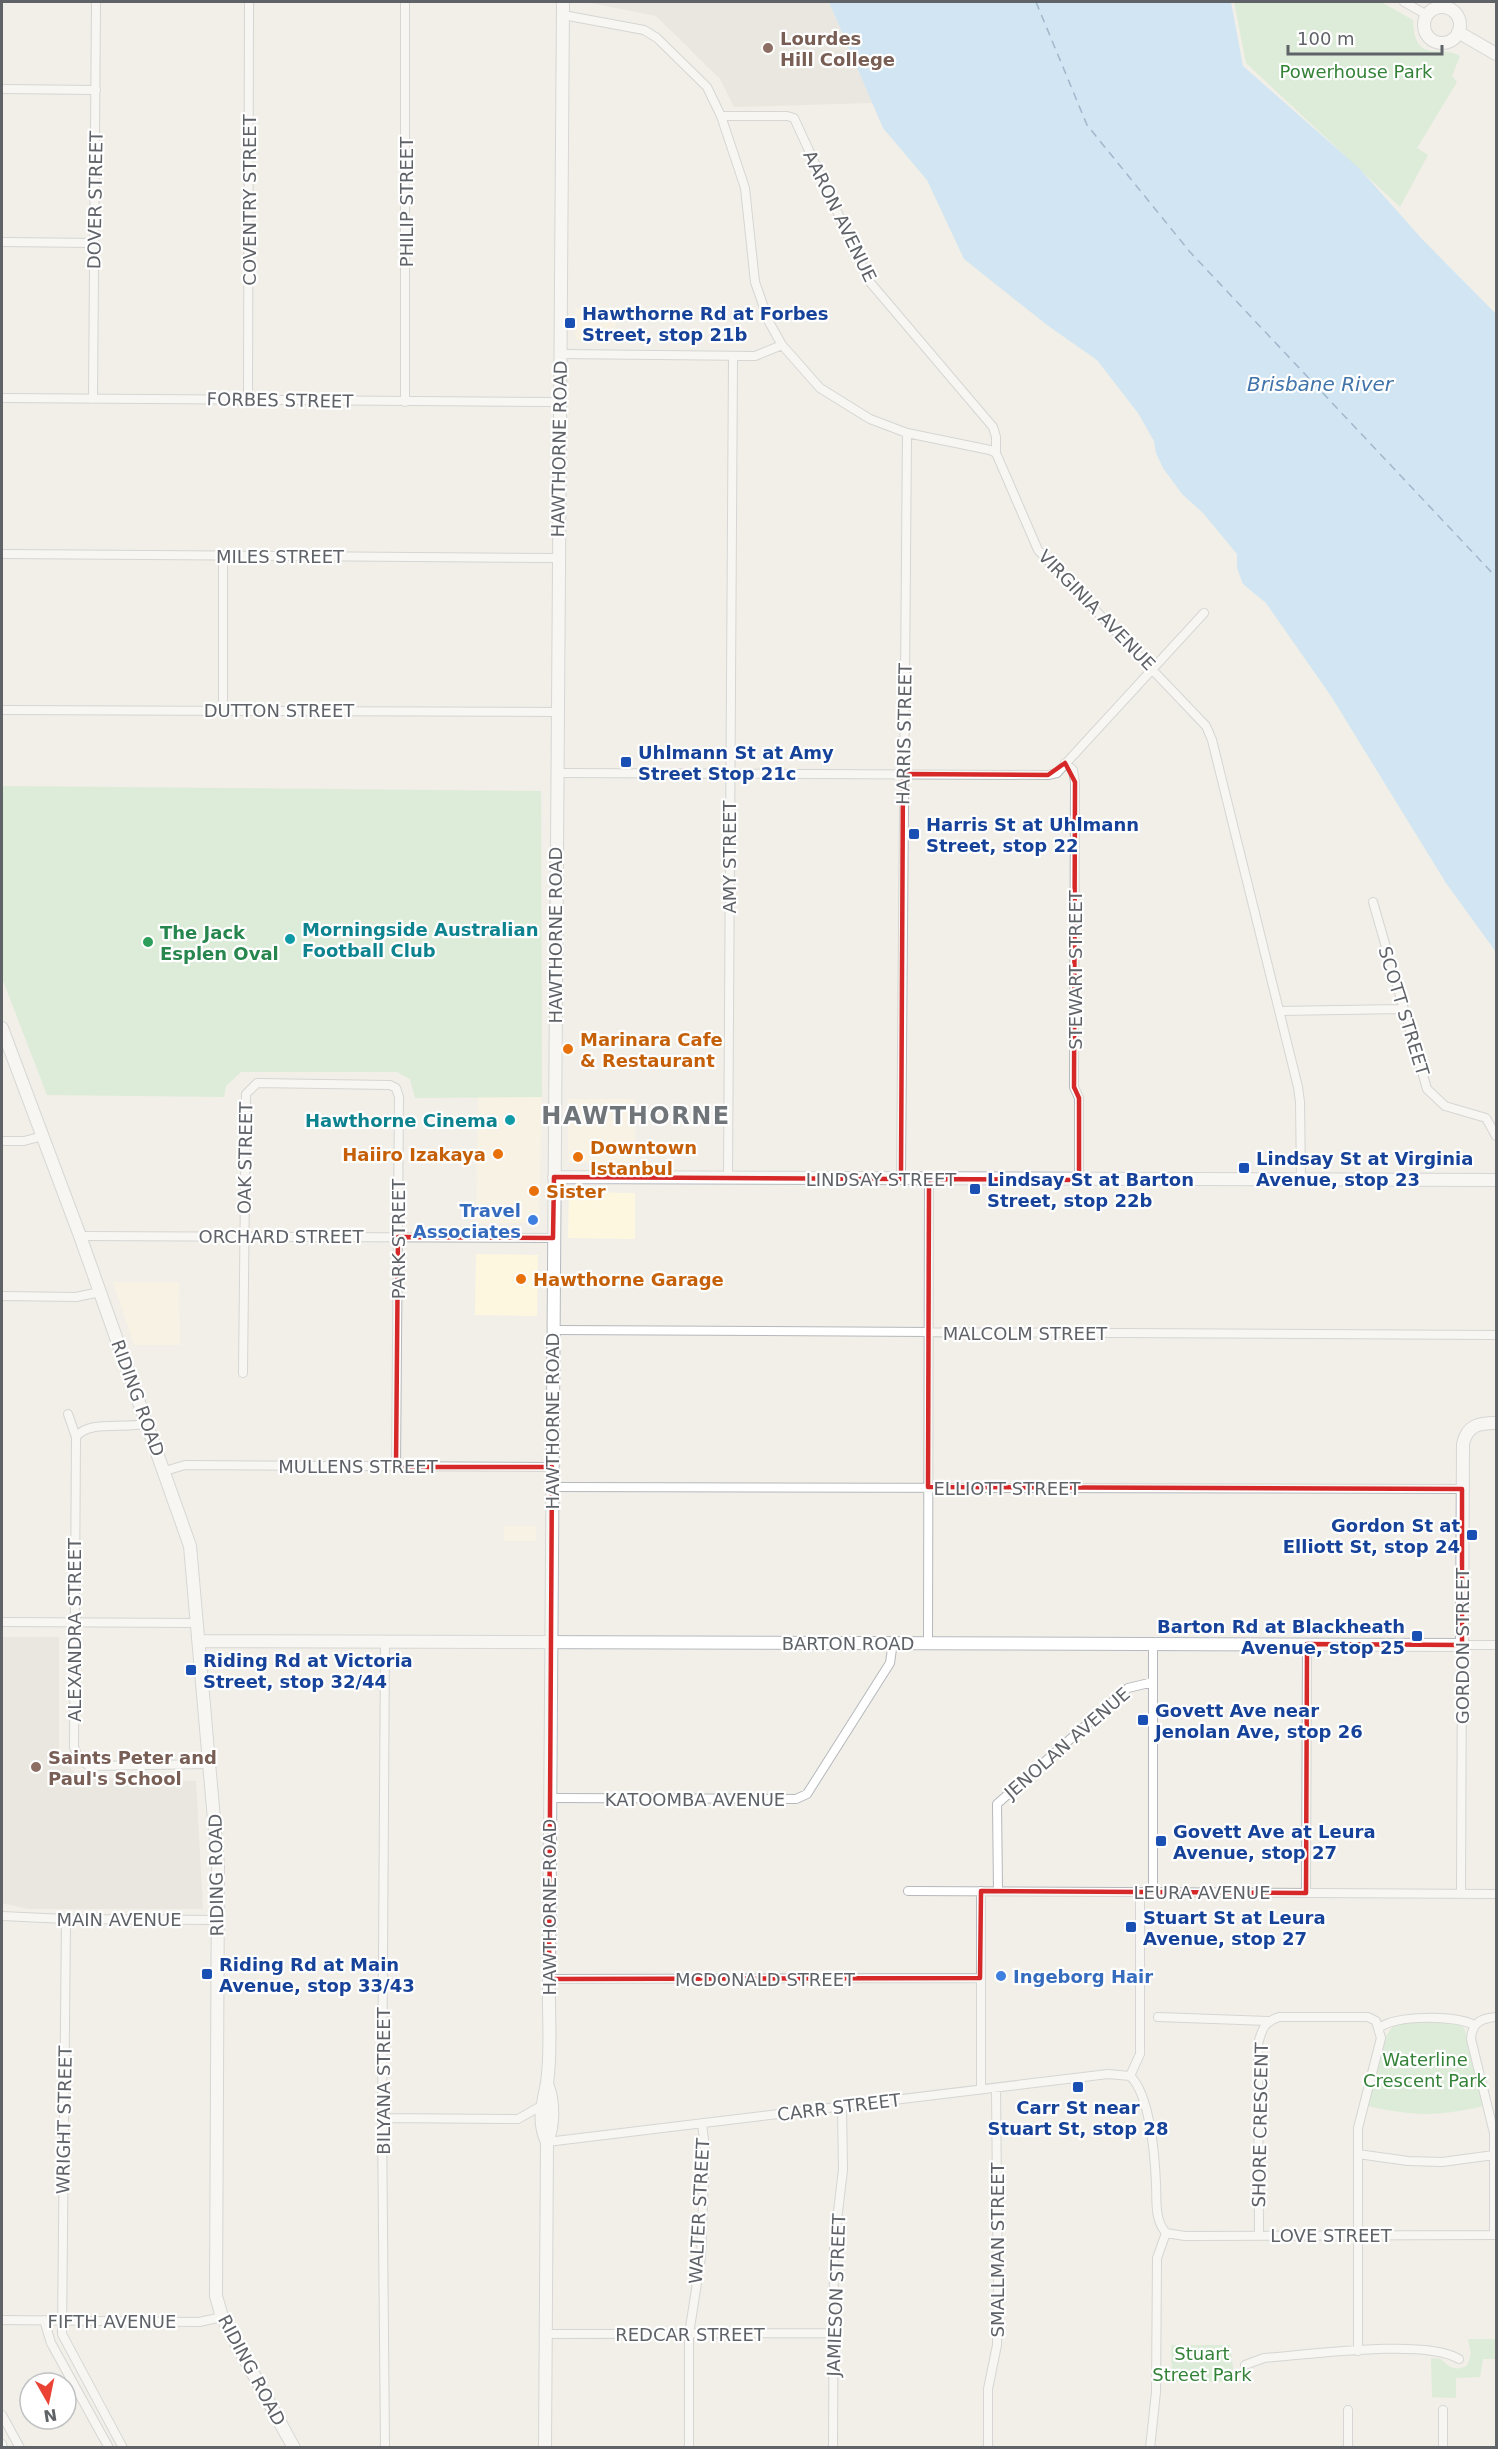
<svg xmlns="http://www.w3.org/2000/svg" width="1498" height="2449" font-family="'DejaVu Sans',sans-serif">
<rect width="100%" height="100%" fill="#f1efe8"/>
<path fill="#fef7e0" d="M 575,308 L 616,308 L 615,340 L 577,340 L 575,336 Z
M 478,1097 L 542,1097 L 539,1223 L 476,1223 Z
M 568,1099 L 635,1099 L 635,1163 L 568,1163 Z
M 569,1192 L 635,1193 L 635,1239 L 568,1238 Z
M 476,1254 L 538,1255 L 537,1316 L 475,1315 Z
M 113,1282 L 179,1282 L 180,1345 L 134,1345 Z
M 504,1526 L 536,1526 L 536,1541 L 504,1541 Z"/>
<path fill="#e1ded6" d="M 586,2 L 829,2 L 873,103 L 734,107 L 720,79 L 656,16 Z
M 2,1637 L 59,1637 L 59,1757 L 81,1778 L 196,1781 L 203,1909 L 28,1909 L 2,1903 Z"/>
<path fill="#c5e8c5" d="M 1234,2 L 1381,2 L 1413,20 C 1414,65 1440,44 1460,56 L 1452,76 L 1457,82 L 1417,148 L 1428,155 L 1400,207 L 1246,63 Z
M 2,786 L 541,791 L 542,1097 L 415,1098 L 410,1079 L 397,1072 L 241,1072 L 226,1086 L 224,1097 L 47,1095 L 2,978 Z
M 1396,2022 L 1460,2022 L 1465,2030 L 1483,2106 C 1436,2117 1414,2116 1367,2106 L 1386,2036 Z
M 1468,2339 L 1496,2339 L 1496,2359 L 1483,2359 L 1480,2377 L 1456,2378 L 1456,2398 L 1432,2397 L 1431,2358 L 1441,2359 C 1450,2368 1454,2371 1467,2366 L 1471,2354 Z
M 1171,2345 L 1230,2345 L 1235,2382 L 1172,2382 Z"/>
<path fill="#aadaff" d="M 829,2 L 1231,2 L 1243,66 L 1359,168 L 1421,238 L 1496,314 L 1496,952 L 1446,883 L 1331,696 L 1266,603 L 1243,584 L 1237,568 L 1237,554 L 1203,513 L 1182,494 L 1163,468 L 1156,453 L 1154,441 L 1138,413 L 1097,360 L 1047,325 L 964,259 L 927,180 L 883,128 Z"/>
<g fill="none" stroke-linecap="round" stroke-linejoin="round">
<path stroke="#4174aa" stroke-width="1.5" stroke-dasharray="8 6" stroke-linecap="butt" d="M 1036,2 L 1087,125 L 1190,252 L 1496,577"/>
<defs>
<path id="street" d="M 1404,2 L 1427,15
M 563,15 L 644,30 L 657,38 L 707,87 L 721,116 L 745,188 L 755,282 L 769,322 L 782,345 L 820,388 L 870,419 L 907,433 L 990,450 L 996,453 L 1038,550 L 1206,726 L 1212,740 L 1298,1087 L 1300,1102 L 1301,1179
M 2,89 L 96,90
M 721,116 L 787,116 L 794,118 L 869,281 L 993,427 L 996,437 L 996,453
M 2,242 L 95,243
M 560,354 L 755,356 L 782,345
M 2,398 L 559,402
M 93,399 L 96,2
M 248,399 L 249,2
M 405,402 L 405,2
M 2,554 L 558,558
M 2,710 L 557,712
M 223,710 L 223,555
M 1065,763 L 1073,770 L 1075,782 L 1074,1087 L 1079,1098 L 1079,1180
M 556,773 L 1048,775 L 1057,773 L 1204,613
M 1373,902 L 1427,1089 L 1445,1106 L 1486,1118 L 1496,1136
M 1279,1011 L 1402,1009
M 2,1141 L 24,1141 L 43,1136
M 728,1178 L 733,357
M 901,1179 L 907,433
M 80,1236 L 553,1238
M 2,1296 L 76,1297 L 100,1292
M 553,1330 L 1496,1335
M 243,1373 L 246,1094 L 257,1083 L 390,1085 L 396,1088 L 399,1097 L 396,1467
M 68,1414 L 76,1437
M 147,1423 C 126,1430 89,1419 76,1437 L 74,1747 L 79,1759 L 89,1766 L 211,1764
M 165,1471 L 185,1465 L 552,1467
M 551,1487 L 1462,1489
M 2,1622 L 198,1623
M 928,1643 L 929,1179
M 1153,1644 L 1153,1892
M 550,1798 L 796,1799 L 807,1794 L 890,1663 L 893,1642
M 908,1891 L 1496,1894
M 981,1891 L 981,2089
M 998,1891 L 997,1804 L 1128,1688 L 1153,1682
M 1306,1893 L 1307,1644
M 1461,1894 L 1462,1645 L 1496,1645
M 2,1916 L 66,1919 L 218,1920
M 66,1919 L 62,2334 L 123,2448
M 549,1979 L 980,1978
M 1158,2017 L 1268,2021
M 1379,2028 C 1396,2015 1455,2015 1474,2025
M 1130,2076 L 1140,2054 L 1140,1892
M 382,2118 L 518,2119 L 541,2106
M 547,2142 L 1108,2074 L 1130,2076 C 1150,2094 1155,2157 1156,2184 C 1157,2201 1154,2219 1166,2233 L 1157,2258 L 1156,2392 L 1150,2448
M 1358,2154 L 1408,2161 L 1442,2162 L 1494,2155
M 1166,2233 L 1185,2236 L 1496,2235
M 1259,2235 L 1258,2044 C 1262,2029 1264,2022 1279,2017 L 1368,2017 L 1376,2021 L 1381,2038 L 1358,2128 L 1358,2351
M 1494,2235 L 1494,2133 L 1471,2039 C 1472,2022 1482,2018 1496,2017
M 2,2320 L 199,2322 L 222,2317
M 44,2320 L 51,2343 L 109,2448
M 546,2334 L 833,2333
M 1245,2365 L 1264,2358 C 1306,2355 1426,2338 1459,2359
M 1348,2410 L 1348,2448
M 1443,2410 L 1443,2448
M 2,2415 L 20,2448
M 2,2444 L 3,2448
M 385,2448 L 382,2118 L 385,1642
M 689,2448 L 689,2334 L 701,2257 L 705,2149 L 702,2123
M 833,2448 L 834,2245 L 843,2170 L 842,2106
M 988,2448 L 988,2389 L 997,2345 L 998,2300 L 996,2088"/>
<path id="secondary" d="M1424 25a18 18 0 1 1 36 0a18 18 0 1 1-36 0Z
M 1458,32 L 1496,54
M 2,1028 L 80,1236 L 190,1546 L 218,1865 L 216,2296 L 222,2317 L 294,2448
M 554,1177 L 1496,1180
M 199,1641 L 1462,1645 L 1463,1444 C 1467,1425 1479,1423 1496,1423
M 547,2142 C 537,2121 543,2104 547,2083 C 552,2050 548,2013 549,1979 L 563,2
M 545,2448 L 547,2142 C 554,2125 554,2101 547,2084"/>
</defs>
<use href="#street" stroke="#b5b8bc" stroke-width="10"/>
<use href="#secondary" stroke="#b6babf" stroke-width="14"/>
<use href="#street" stroke="#fff" stroke-width="8"/>
<use href="#secondary" stroke="#fff" stroke-width="12"/>
</g>
<path d="M0 0H1498V2449H0ZM 1065,763 L 1075,782 L 1074,1087 L 1079,1098 L 1079,1180 L 929,1179 L 928,1487 L 1462,1489 L 1462,1645 L 1307,1644 L 1306,1893 L 981,1891 L 980,1978 L 549,1979 L 552,1467 L 396,1467 L 398,1237 L 553,1238 L 554,1177 L 901,1179 L 903,774 L 1048,775 Z" fill="#f1efe8" fill-opacity=".55" fill-rule="evenodd"/>
<path fill="none" stroke="#d62828" stroke-width="4.5" stroke-linejoin="round" d="M 1065,763 L 1075,782 L 1074,1087 L 1079,1098 L 1079,1180 L 929,1179 L 928,1487 L 1462,1489 L 1462,1645 L 1307,1644 L 1306,1893 L 981,1891 L 980,1978 L 549,1979 L 552,1467 L 396,1467 L 398,1237 L 553,1238 L 554,1177 L 901,1179 L 903,774 L 1048,775 Z"/>
<g fill="#8d6e63" stroke="#fff" stroke-width="2">
<circle cx="768" cy="48" r="6"/>
<circle cx="36" cy="1767" r="6"/>
</g>
<g fill="#1a4fb4" stroke="#fff" stroke-width="2">
<rect x="564" y="317" width="12" height="12" rx="3"/>
<rect x="620" y="756" width="12" height="12" rx="3"/>
<rect x="908" y="828" width="12" height="12" rx="3"/>
<rect x="1238" y="1162" width="12" height="12" rx="3"/>
<rect x="969" y="1183" width="12" height="12" rx="3"/>
<rect x="1466" y="1529" width="12" height="12" rx="3"/>
<rect x="1411" y="1630" width="12" height="12" rx="3"/>
<rect x="185" y="1664" width="12" height="12" rx="3"/>
<rect x="1137" y="1714" width="12" height="12" rx="3"/>
<rect x="1155" y="1835" width="12" height="12" rx="3"/>
<rect x="1125" y="1921" width="12" height="12" rx="3"/>
<rect x="201" y="1968" width="12" height="12" rx="3"/>
<rect x="1072" y="2081" width="12" height="12" rx="3"/>
</g>
<g fill="#0f9aa8" stroke="#fff" stroke-width="2">
<circle cx="290" cy="939" r="6"/>
<circle cx="510" cy="1120" r="6"/>
</g>
<circle fill="#2e9e5b" stroke="#fff" stroke-width="2" cx="148" cy="942" r="6"/>
<g fill="#e8710a" stroke="#fff" stroke-width="2">
<circle cx="568" cy="1049" r="6"/>
<circle cx="498" cy="1154" r="6"/>
<circle cx="578" cy="1157" r="6"/>
<circle cx="534" cy="1191" r="6"/>
<circle cx="521" cy="1279" r="6"/>
</g>
<g fill="#3f7fe0" stroke="#fff" stroke-width="2">
<circle cx="533" cy="1220" r="6"/>
<circle cx="1001" cy="1976" r="6"/>
</g>
<g text-anchor="middle" dominant-baseline="central" stroke-width="4.5" stroke-linejoin="round" paint-order="stroke">
<g font-size="18" font-weight="bold" fill="#785e54" stroke="#fff" text-anchor="start">
<text x="780" y="38">Lourdes<tspan x="780" dy="21">Hill College</tspan></text>
<text x="48" y="1757">Saints Peter and<tspan x="48" dy="21">Paul's School</tspan></text>
</g>
<g font-size="18" fill="#348238" stroke="#fff">
<text x="1356" y="71">Powerhouse Park</text>
<text x="1425" y="2059">Waterline<tspan x="1425" dy="21">Crescent Park</tspan></text>
<text x="1202" y="2353">Stuart<tspan x="1202" dy="21">Street Park</tspan></text>
</g>
<g font-size="18" fill="#5f6368" stroke="#fff">
<text transform="translate(95 200) rotate(-89)">DOVER STREET</text>
<text transform="translate(249 200) rotate(-90)">COVENTRY STREET</text>
<text transform="translate(406 202) rotate(-90)">PHILIP STREET</text>
<text transform="translate(840 216) rotate(64)">AARON AVENUE</text>
<text transform="translate(280 400) rotate(1)">FORBES STREET</text>
<text transform="translate(559 449) rotate(-89)">HAWTHORNE ROAD</text>
<text x="280" y="556">MILES STREET</text>
<text transform="translate(1097 610) rotate(46)">VIRGINIA AVENUE</text>
<text x="279" y="710">DUTTON STREET</text>
<text transform="translate(904 734) rotate(-89)">HARRIS STREET</text>
<text transform="translate(729 857) rotate(-90)">AMY STREET</text>
<text transform="translate(555 935) rotate(-90)">HAWTHORNE ROAD</text>
<text transform="translate(1075 970) rotate(-90)">STEWART STREET</text>
<text transform="translate(1404 1011) rotate(73)">SCOTT STREET</text>
<text transform="translate(245 1158) rotate(-89)">OAK STREET</text>
<text x="881" y="1179">LINDSAY STREET</text>
<text x="281" y="1236">ORCHARD STREET</text>
<text transform="translate(398 1239) rotate(-90)">PARK STREET</text>
<text x="1025" y="1333">MALCOLM STREET</text>
<text transform="translate(138 1398) rotate(70)">RIDING ROAD</text>
<text transform="translate(552 1421) rotate(-90)">HAWTHORNE ROAD</text>
<text x="358" y="1466">MULLENS STREET</text>
<text x="1007" y="1488">ELLIOTT STREET</text>
<text transform="translate(74 1630) rotate(-90)">ALEXANDRA STREET</text>
<text x="848" y="1643">BARTON ROAD</text>
<text transform="translate(1462 1646) rotate(-90)">GORDON STREET</text>
<text transform="translate(1067 1743) rotate(-41)">JENOLAN AVENUE</text>
<text x="695" y="1799">KATOOMBA AVENUE</text>
<text transform="translate(216 1875) rotate(-91)">RIDING ROAD</text>
<text x="1202" y="1892">LEURA AVENUE</text>
<text transform="translate(549 1907) rotate(-90)">HAWTHORNE ROAD</text>
<text x="119" y="1919">MAIN AVENUE</text>
<text x="765" y="1979">MCDONALD STREET</text>
<text transform="translate(383 2081) rotate(-90)">BILYANA STREET</text>
<text transform="translate(839 2107) rotate(-7)">CARR STREET</text>
<text transform="translate(64 2120) rotate(-89)">WRIGHT STREET</text>
<text transform="translate(1260 2125) rotate(-89)">SHORE CRESCENT</text>
<text transform="translate(699 2211) rotate(-87)">WALTER STREET</text>
<text x="1331" y="2235">LOVE STREET</text>
<text transform="translate(997 2250) rotate(-90)">SMALLMAN STREET</text>
<text transform="translate(836 2295) rotate(-88)">JAMIESON STREET</text>
<text x="112" y="2321">FIFTH AVENUE</text>
<text x="690" y="2334">REDCAR STREET</text>
<text transform="translate(252 2370) rotate(62)">RIDING ROAD</text>
</g>
<g font-size="18" font-weight="bold" fill="#164399" stroke="#fff" text-anchor="start">
<text x="582" y="313">Hawthorne Rd at Forbes<tspan x="582" dy="21">Street, stop 21b</tspan></text>
<text x="638" y="752">Uhlmann St at Amy<tspan x="638" dy="21">Street Stop 21c</tspan></text>
<text x="926" y="824">Harris St at Uhlmann<tspan x="926" dy="21">Street, stop 22</tspan></text>
<text x="1256" y="1158">Lindsay St at Virginia<tspan x="1256" dy="21">Avenue, stop 23</tspan></text>
<text x="987" y="1179">Lindsay St at Barton<tspan x="987" dy="21">Street, stop 22b</tspan></text>
<text x="1460" y="1525" text-anchor="end">Gordon St at<tspan x="1460" dy="21">Elliott St, stop 24</tspan></text>
<text x="1405" y="1626" text-anchor="end">Barton Rd at Blackheath<tspan x="1405" dy="21">Avenue, stop 25</tspan></text>
<text x="203" y="1660">Riding Rd at Victoria<tspan x="203" dy="21">Street, stop 32/44</tspan></text>
<text x="1155" y="1710">Govett Ave near<tspan x="1155" dy="21">Jenolan Ave, stop 26</tspan></text>
<text x="1173" y="1831">Govett Ave at Leura<tspan x="1173" dy="21">Avenue, stop 27</tspan></text>
<text x="1143" y="1917">Stuart St at Leura<tspan x="1143" dy="21">Avenue, stop 27</tspan></text>
<text x="219" y="1964">Riding Rd at Main<tspan x="219" dy="21">Avenue, stop 33/43</tspan></text>
<text x="1078" y="2107" text-anchor="middle">Carr St near<tspan x="1078" dy="21">Stuart St, stop 28</tspan></text>
</g>
<g font-size="18" font-weight="bold" fill="#0d838f" stroke="#fff" text-anchor="start">
<text x="302" y="929">Morningside Australian<tspan x="302" dy="21">Football Club</tspan></text>
<text x="498" y="1120" text-anchor="end">Hawthorne Cinema</text>
</g>
<g font-size="18" font-weight="bold" fill="#27864d" stroke="#fff" text-anchor="start">
<text x="160" y="932">The Jack<tspan x="160" dy="21">Esplen Oval</tspan></text>
</g>
<g font-size="18" font-weight="bold" fill="#c56008" stroke="#fff" text-anchor="start">
<text x="580" y="1039">Marinara Cafe<tspan x="580" dy="21">&amp; Restaurant</tspan></text>
<text x="590" y="1147">Downtown<tspan x="590" dy="21">Istanbul</tspan></text>
<text x="486" y="1154" text-anchor="end">Haiiro Izakaya</text>
<text x="546" y="1191">Sister</text>
<text x="533" y="1279">Hawthorne Garage</text>
</g>
<g font-size="18" font-weight="bold" fill="#366cbe" stroke="#fff" text-anchor="end">
<text x="521" y="1210">Travel<tspan x="521" dy="21">Associates</tspan></text>
<text x="1013" y="1976" text-anchor="start">Ingeborg Hair</text>
</g>
<g font-size="20" font-style="italic" fill="#4174aa" stroke="#fff">
<text x="1320" y="384">Brisbane River</text>
</g>
<g font-size="24" font-weight="bold" letter-spacing="1.5" fill="#70757a" stroke="#fff">
<text x="636" y="1116">HAWTHORNE</text>
</g>
</g>
<rect width="1498" height="2449" fill="none" stroke="#5f6368" stroke-width="6"/>
<g transform="translate(48 2401) rotate(171)"><circle r="28" fill="#ffffff" stroke="#bfc1c3" stroke-width="1.5"/>
<path d="M0-4.5L10 22L0 15L-10 22Z" fill="#ea4335"/>
<text y="-9" font-size="16" font-weight="bold" text-anchor="middle" fill="#5f6368">N</text>
</g>
<path d="M1288 45v9h154v-9" fill="none" stroke="#5f6368" stroke-width="3"/>
<text x="1297" y="45" font-size="18" fill="#5f6368" stroke="#ffffff" stroke-width="4.5" paint-order="stroke">100 m</text>
</svg>
